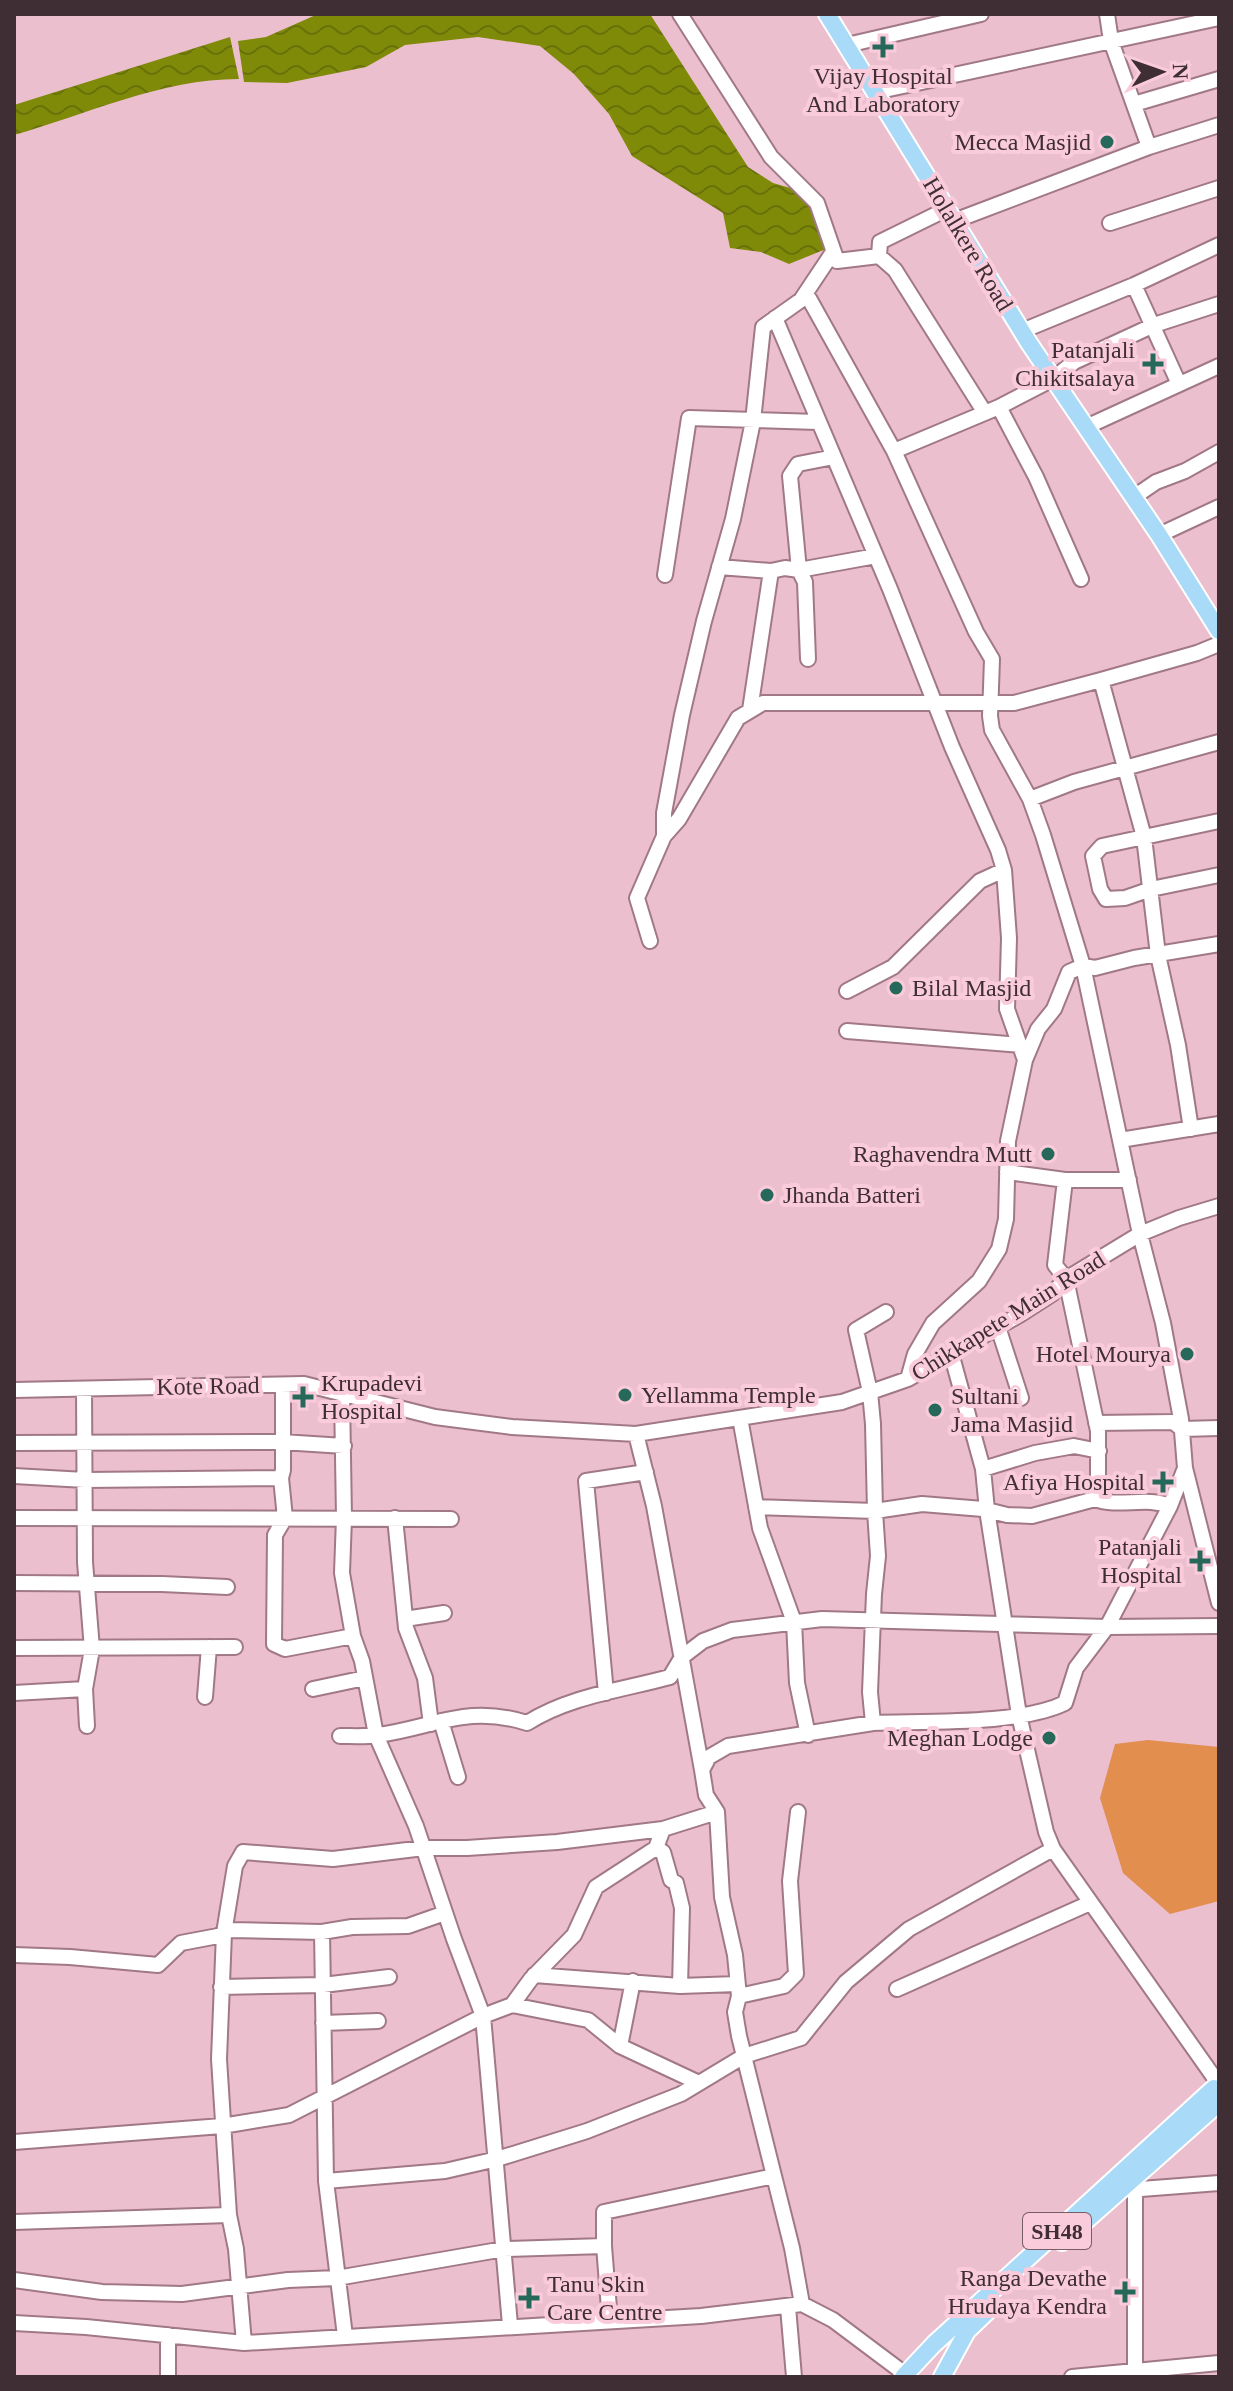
<svg xmlns="http://www.w3.org/2000/svg" width="1233" height="2391" font-family="'Times New Roman',serif">
<defs>
<pattern id="water-waves" width="16" height="10" patternUnits="userSpaceOnUse" patternTransform="scale(2)"><rect width="16" height="10" fill="#7e8a08"/><path d="M0 5q4-4 8 0t8 0" fill="none" stroke="#69710a"/></pattern>
</defs>
<rect width="100%" height="100%" fill="#ecbfce"/>
<path fill="#e18e4f" d="M 1148,1740 L 1219,1747 L 1219,1901 L 1170,1914 L 1123,1873 L 1100,1798 L 1115,1744 Z"/>
<path fill="url(#water-waves)" d="M 318,14 L 650,14 L 748,167 L 773,183 L 797,190 L 806,198 L 822,233 L 826,249 L 789,264 L 761,252 L 730,248 L 723,213 L 632,156 L 609,114 L 574,74 L 540,46 L 478,37 L 405,45 L 366,67 L 287,83 L 244,82 L 238,41 L 266,37 Z
M 230,37 L 239,79 C 161,79 88,114 14,135 L 14,105 Z"/>
<g fill="none" stroke-linecap="round" stroke-linejoin="round">
<defs>
<path id="minor" d="M 680,14 L 771,157 L 817,203 L 837,261 L 879,256 L 895,270 L 985,413
M 1107,14 L 1111,41 L 1149,147
M 847,45 L 981,14
M 875,92 L 1219,18
M 1134,104 L 1219,79
M 954,221 L 1149,147 L 1219,125
M 1110,223 L 1219,188
M 879,256 L 880,242 L 947,209
M 1134,285 L 1179,384
M 806,293 L 894,451
M 1219,304 L 1154,325 L 1074,362 L 1053,379 L 999,407 L 894,451 L 976,632 L 992,659 L 990,716 L 992,730 L 1030,799 L 1074,782 L 1219,742
M 775,318 L 890,589 L 952,747 L 998,850 L 1004,870 L 1009,938 L 1007,1009 L 1025,1060
M 1022,331 L 1134,285 L 1219,245
M 999,407 L 1036,477 L 1081,579
M 1086,427 L 1219,366
M 834,457 L 798,464 L 790,476 L 799,570 L 876,556
M 1134,497 L 1156,482 L 1185,471 L 1219,452
M 1159,535 L 1219,507
M 719,567 L 771,571
M 665,575 L 689,418 L 818,422
M 1101,680 L 1197,653 L 1219,644
M 750,710 L 771,571 L 785,568 L 799,570 L 805,582 L 808,659
M 1219,821 L 1102,846 L 1093,856 L 1100,889 L 1106,899 L 1125,898 L 1151,889 L 1219,875
M 664,836 L 679,819 L 738,718 L 763,703 L 1014,703 L 1101,680 L 1144,837 L 1158,955 L 1178,1045 L 1191,1129
M 650,941 L 637,898 L 664,836 L 664,813 L 682,715 L 704,621 L 733,519 L 753,421 L 763,327 L 801,300 L 833,252
M 847,991 L 893,967 L 980,881 L 1004,870
M 847,1031 L 1020,1045
M 1120,1140 L 1219,1124
M 1007,1172 L 1065,1180 L 1129,1180
M 998,1327 L 1021,1398
M 951,1353 L 983,1469 L 987,1510 L 1019,1715 L 1046,1832 L 1053,1849 L 1218,2083
M 908,1379 L 915,1354 L 933,1323 L 979,1281 L 999,1249 L 1006,1219 L 1008,1141 L 1025,1060 L 1038,1029 L 1054,1009 L 1069,972 L 1083,966 L 1095,968 L 1134,958 L 1219,944
M 283,1385 L 283,1470 L 281,1478 L 285,1518 L 275,1535 L 274,1644 L 285,1649 L 353,1636
M 84,1389 L 85,1562 L 92,1649 L 85,1689 L 87,1726
M 14,1390 L 304,1384 L 435,1417 L 512,1427 L 636,1434 L 842,1402 L 908,1379 L 1021,1314 L 1052,1294 L 1066,1279 L 1140,1234 L 1179,1218 L 1219,1206
M 342,1395 L 344,1518 L 342,1573 L 353,1636 L 362,1661 L 376,1735 L 416,1826 L 454,1939 L 483,2016 L 510,2325
M 740,1418 L 760,1528 L 794,1622 L 797,1683 L 808,1735
M 1096,1423 L 1173,1422 L 1182,1429 L 1219,1428
M 636,1434 L 654,1506 L 702,1770
M 14,1443 L 282,1442 L 344,1446
M 1185,1468 L 1219,1603
M 983,1469 L 1035,1453 L 1074,1446 L 1099,1451
M 14,1476 L 85,1480 L 281,1478
M 1095,1499 C 1119,1508 1146,1496 1170,1506
M 756,1507 L 875,1511 L 873,1424 L 870,1392 L 856,1330 L 886,1312
M 14,1518 L 451,1519
M 395,1518 L 406,1628 L 425,1678 L 431,1724
M 14,1583 L 162,1584 L 227,1587
M 405,1619 L 444,1613
M 14,1648 L 235,1647
M 313,1689 L 365,1678
M 14,1693 L 85,1689
M 606,1693 L 586,1481 L 646,1472
M 205,1697 L 209,1647
M 441,1721 L 458,1777
M 873,1723 C 926,1721 1020,1725 1065,1703 L 1076,1668 L 1107,1627 L 1170,1506 L 1185,1468 L 1181,1419 L 1163,1323 L 1140,1234 L 1083,966 L 1043,835 L 1030,799
M 340,1736 C 352,1736 366,1737 378,1735 C 435,1727 467,1704 527,1723 C 570,1696 622,1690 670,1677 L 682,1657 L 703,1641 L 732,1630 L 822,1619 L 1107,1627 L 1219,1626
M 656,1848 L 663,1852 L 671,1880 L 676,1883 L 682,1908 L 680,1986
M 322,1932 L 326,2181 L 345,2336
M 14,1955 L 70,1957 L 158,1965 L 181,1943 L 218,1936 L 229,1930 L 322,1932 L 352,1927 L 408,1926 L 445,1913
M 534,1975 L 680,1986 L 737,1984
M 221,1987 L 323,1985 L 389,1977
M 897,1989 L 1090,1903
M 739,1996 L 784,1986 L 796,1974 L 790,1881 L 798,1812
M 512,2005 L 588,2020 L 620,2046 L 699,2083
M 323,2023 L 378,2021
M 620,2046 L 633,1981
M 14,2142 L 222,2126 L 289,2115 L 483,2016 L 512,2005 L 531,1979 L 574,1935 L 596,1887 L 656,1848 L 663,1829
M 326,2181 L 445,2171 L 497,2159 L 587,2131 L 681,2094 L 744,2056 L 801,2038 L 846,1982 L 909,1929 L 1053,1849
M 1135,2189 L 1135,2377
M 1128,2190 L 1219,2183
M 14,2222 L 229,2215
M 14,2280 L 102,2292 L 182,2294 L 288,2280 L 337,2278 L 504,2249 L 604,2246
M 802,2304 L 792,2248 L 739,2036 L 735,2012 L 739,1996 L 735,1955 L 722,1897 L 717,1812 L 706,1795 L 702,1770 L 709,1757 L 728,1746 L 873,1723 L 870,1692 L 874,1594 L 878,1556 L 875,1511 L 922,1504 L 983,1509 L 1007,1515 L 1032,1516 L 1095,1499 L 1098,1485 L 1098,1431 L 1066,1279 L 1055,1265 L 1065,1180
M 788,2307 L 794,2377
M 610,2321 L 604,2246 L 604,2212 L 774,2176
M 14,2323 L 86,2327 L 244,2343 L 701,2316 L 802,2304 L 833,2320 L 905,2374
M 244,2343 L 236,2249 L 229,2215 L 219,2059 L 224,1933 L 235,1866 L 243,1852 L 333,1859 L 424,1848 L 467,1848 L 557,1842 L 663,1829 L 717,1812
M 168,2377 L 168,2335
M 1072,2377 L 1219,2363"/>
<path id="major" d="M 827,14 L 1029,343 L 1159,535 L 1219,631
M 1062,2242 L 1219,2103
M 903,2377 L 934,2344 L 1214,2088
M 942,2377 L 967,2331 L 989,2310"/>
</defs>
<use href="#minor" stroke="#a17886" stroke-width="18"/>
<use href="#major" stroke="#fff" stroke-width="20"/>
<use href="#minor" stroke="#fff" stroke-width="14"/>
<use href="#major" stroke="#a9daf8" stroke-width="16"/>
</g>
<g fill="#26695a" stroke="#faccdb" stroke-width="3">
<path d="M879 35h8v8h8v8h-8v8h-8v-8h-8v-8h8z"/>
<circle cx="1107" cy="142" r="8"/>
<path d="M1149 352h8v8h8v8h-8v8h-8v-8h-8v-8h8z"/>
<circle cx="896" cy="988" r="8"/>
<circle cx="1048" cy="1154" r="8"/>
<circle cx="767" cy="1195" r="8"/>
<circle cx="1187" cy="1354" r="8"/>
<circle cx="625" cy="1395" r="8"/>
<path d="M299 1385h8v8h8v8h-8v8h-8v-8h-8v-8h8z"/>
<circle cx="935" cy="1410" r="8"/>
<path d="M1159 1470h8v8h8v8h-8v8h-8v-8h-8v-8h8z"/>
<path d="M1196 1549h8v8h8v8h-8v8h-8v-8h-8v-8h8z"/>
<circle cx="1049" cy="1738" r="8"/>
<path d="M1121 2280h8v8h8v8h-8v8h-8v-8h-8v-8h8z"/>
<path d="M525 2286h8v8h8v8h-8v8h-8v-8h-8v-8h8z"/>
</g>
<g text-anchor="middle" dominant-baseline="central" stroke-width="8" stroke-linejoin="round" paint-order="stroke">
<rect fill="#faccdb" stroke="#775d66" stroke-width="2" x="1023" y="2213" width="68" height="36" rx="6"/>
<g font-size="22" font-weight="bold" fill="#3f2e34">
<text x="1057" y="2231">SH48</text>
</g>
<g font-size="24" fill="#3f2e34" stroke="#faccdb" text-anchor="end">
<text x="883" y="76" text-anchor="middle">Vijay Hospital<tspan x="883" dy="28">And Laboratory</tspan></text>
<text x="1091" y="142">Mecca Masjid</text>
<text x="1135" y="350">Patanjali<tspan x="1135" dy="28">Chikitsalaya</tspan></text>
<text x="912" y="988" text-anchor="start">Bilal Masjid</text>
<text x="1032" y="1154">Raghavendra Mutt</text>
<text x="783" y="1195" text-anchor="start">Jhanda Batteri</text>
<text x="1171" y="1354">Hotel Mourya</text>
<text x="321" y="1383" text-anchor="start">Krupadevi<tspan x="321" dy="28">Hospital</tspan></text>
<text x="641" y="1395" text-anchor="start">Yellamma Temple</text>
<text x="951" y="1396" text-anchor="start">Sultani<tspan x="951" dy="28">Jama Masjid</tspan></text>
<text x="1145" y="1482">Afiya Hospital</text>
<text x="1182" y="1547">Patanjali<tspan x="1182" dy="28">Hospital</tspan></text>
<text x="1033" y="1738">Meghan Lodge</text>
<text x="1107" y="2278">Ranga Devathe<tspan x="1107" dy="28">Hrudaya Kendra</tspan></text>
<text x="547" y="2284" text-anchor="start">Tanu Skin<tspan x="547" dy="28">Care Centre</tspan></text>
</g>
<g font-size="24" fill="#3f2e34" stroke="#faccdb">
<text transform="translate(968 244) rotate(59)">Holalkere Road</text>
<text transform="translate(1008 1316) rotate(-32)">Chikkapete Main Road</text>
<text transform="translate(208 1386) rotate(-1)">Kote Road</text>
</g>
</g>
<rect width="1233" height="2391" fill="none" stroke="#3f2e34" stroke-width="32"/>
<g transform="translate(1161 72) rotate(88)" stroke="#faccdb" stroke-width="6" paint-order="stroke">
<path d="M0-6L14 30L0 20L-14 30Z" fill="#3f2e34"/>
<text y="-12" font-size="22" font-weight="bold" text-anchor="middle" fill="#3f2e34">N</text>
</g>
</svg>
